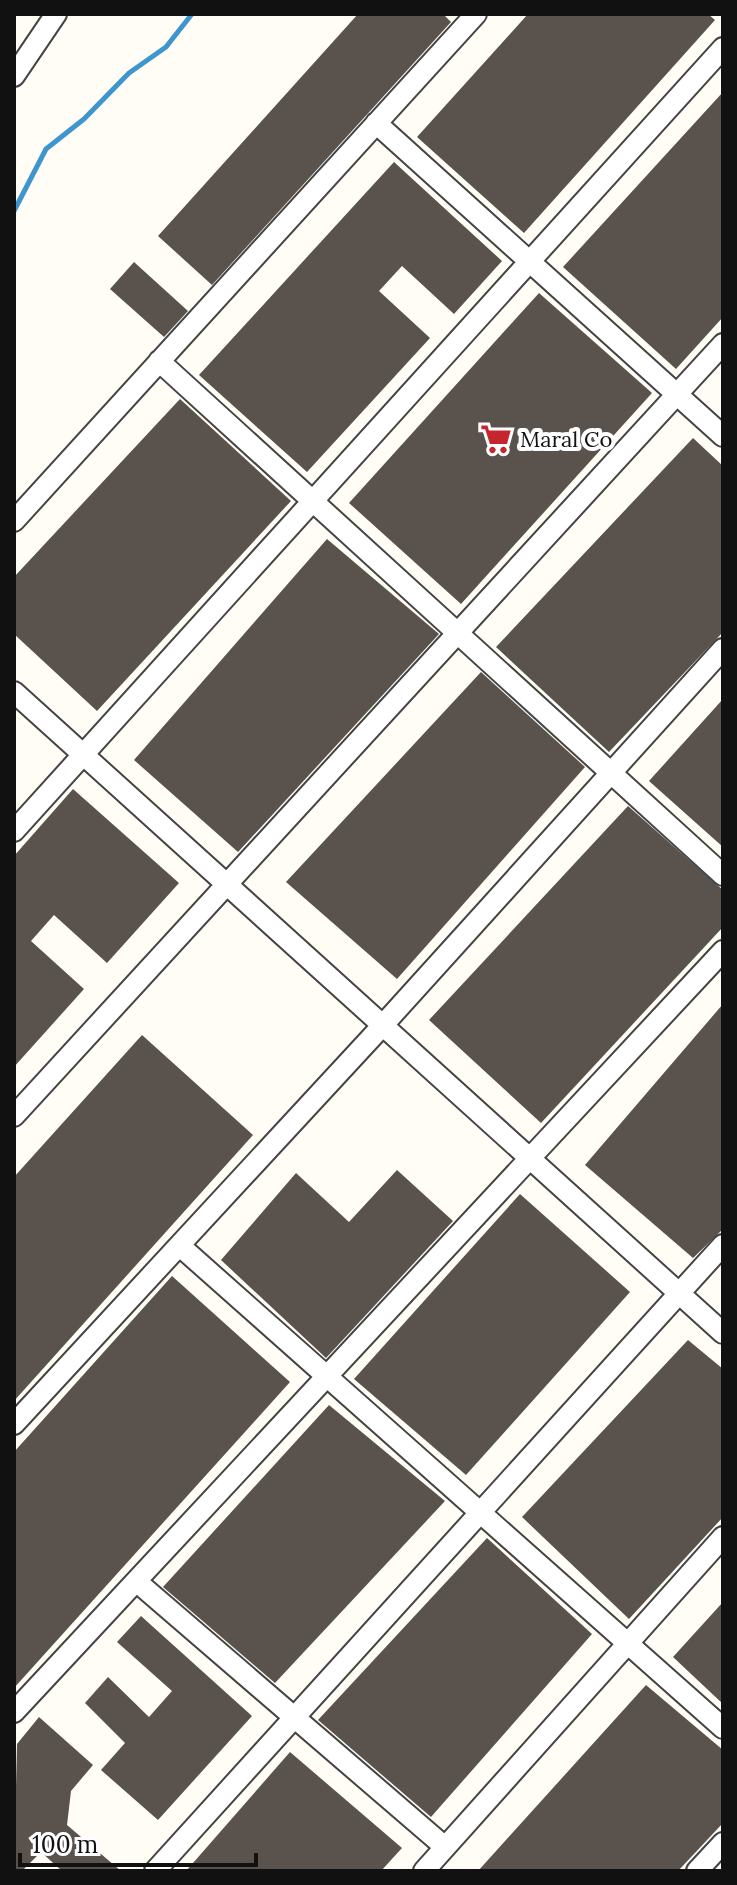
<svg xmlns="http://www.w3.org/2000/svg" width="737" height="1885" font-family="Lora,serif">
<rect width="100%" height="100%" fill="#fffdf5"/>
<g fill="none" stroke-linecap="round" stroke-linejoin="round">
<path stroke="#3f96cf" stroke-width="5" d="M 14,211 L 46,149 L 84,119 L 129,73 L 166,47 L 192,14"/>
</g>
<path fill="#5a524d" d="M 358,14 L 443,14 L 451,22 L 212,285 L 158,236 Z
M 528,14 L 708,14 L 715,20 L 524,233 L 417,137 Z
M 723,92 L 723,317 L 676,369 L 563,267 Z
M 394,162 L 502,261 L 454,314 L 402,266 L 379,291 L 430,338 L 307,472 L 199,375 Z
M 134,262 L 188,311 L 164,337 L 110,289 Z
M 539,293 L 652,393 L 461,604 L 349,503 Z
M 180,399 L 291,501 L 97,711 L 14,634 L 14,577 Z
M 693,438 L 723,466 L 723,632 L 609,752 L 496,647 Z
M 327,539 L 439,634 L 238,852 L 134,760 Z
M 481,672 L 585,767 L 397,979 L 286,882 Z
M 723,699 L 723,847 L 649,781 Z
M 73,789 L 179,883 L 107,963 L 54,915 L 31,941 L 84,989 L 14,1067 L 14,856 Z
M 628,806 L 723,890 L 723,927 L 541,1123 L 429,1020 Z
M 723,1004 L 723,1229 L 693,1258 L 585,1165 Z
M 142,1035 L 253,1135 L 14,1401 L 14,1177 Z
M 397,1170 L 453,1221 L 326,1358 L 221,1260 L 296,1173 L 349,1222 Z
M 520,1194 L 630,1292 L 466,1475 L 354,1379 Z
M 172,1276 L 290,1382 L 14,1688 L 14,1452 Z
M 688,1340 L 723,1369 L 723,1517 L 629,1619 L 522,1517 Z
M 329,1405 L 445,1501 L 275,1683 L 163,1587 Z
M 487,1538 L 592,1634 L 431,1817 L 318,1720 Z
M 723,1602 L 723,1704 L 673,1657 Z
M 141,1616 L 252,1716 L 158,1820 L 101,1770 L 125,1743 L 85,1703 L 108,1677 L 149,1717 L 172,1691 L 117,1642 Z
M 646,1685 L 723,1750 L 723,1823 L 678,1871 L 478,1871 Z
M 39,1717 L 93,1765 L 71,1791 L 67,1825 L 121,1871 L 62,1871 L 41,1852 L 22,1871 L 14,1871 L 17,1744 Z
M 290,1752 L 402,1848 L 381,1871 L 186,1871 Z"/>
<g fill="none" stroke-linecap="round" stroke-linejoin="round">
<defs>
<path id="minor" d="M 14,76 L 56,14
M 376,123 L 723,436
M 159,361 L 723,875
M 14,521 L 476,14
M 14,692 L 723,1333
M 14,831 L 723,48
M 14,1116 L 723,344
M 180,1246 L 723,1728
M 14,1424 L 383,1025 L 723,649
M 136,1581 L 445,1847
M 14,1712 L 723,951
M 155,1871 L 723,1245
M 424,1871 L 723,1537
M 697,1871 L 723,1843"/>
</defs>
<use href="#minor" stroke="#444" stroke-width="24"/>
<use href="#minor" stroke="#fff" stroke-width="20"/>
</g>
<defs>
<symbol id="supermarket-bare" viewBox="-9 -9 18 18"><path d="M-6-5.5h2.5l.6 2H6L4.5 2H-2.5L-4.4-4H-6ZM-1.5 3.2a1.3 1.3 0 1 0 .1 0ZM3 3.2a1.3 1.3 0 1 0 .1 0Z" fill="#c4262e" stroke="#fff" stroke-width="2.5" paint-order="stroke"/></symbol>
</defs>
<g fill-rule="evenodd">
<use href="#supermarket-bare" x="474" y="417" width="44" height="44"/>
</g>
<g text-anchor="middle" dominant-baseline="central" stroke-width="8" stroke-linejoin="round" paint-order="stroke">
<g font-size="22" fill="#111" stroke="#fff" text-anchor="start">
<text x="520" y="439">Maral Co</text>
</g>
</g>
<rect width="737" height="1885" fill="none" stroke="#111111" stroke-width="32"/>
<path d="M20 1853v12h236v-12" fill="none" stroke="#111111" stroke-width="4"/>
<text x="32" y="1853" font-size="24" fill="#111111" stroke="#ffffff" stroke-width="6" paint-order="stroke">100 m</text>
</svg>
